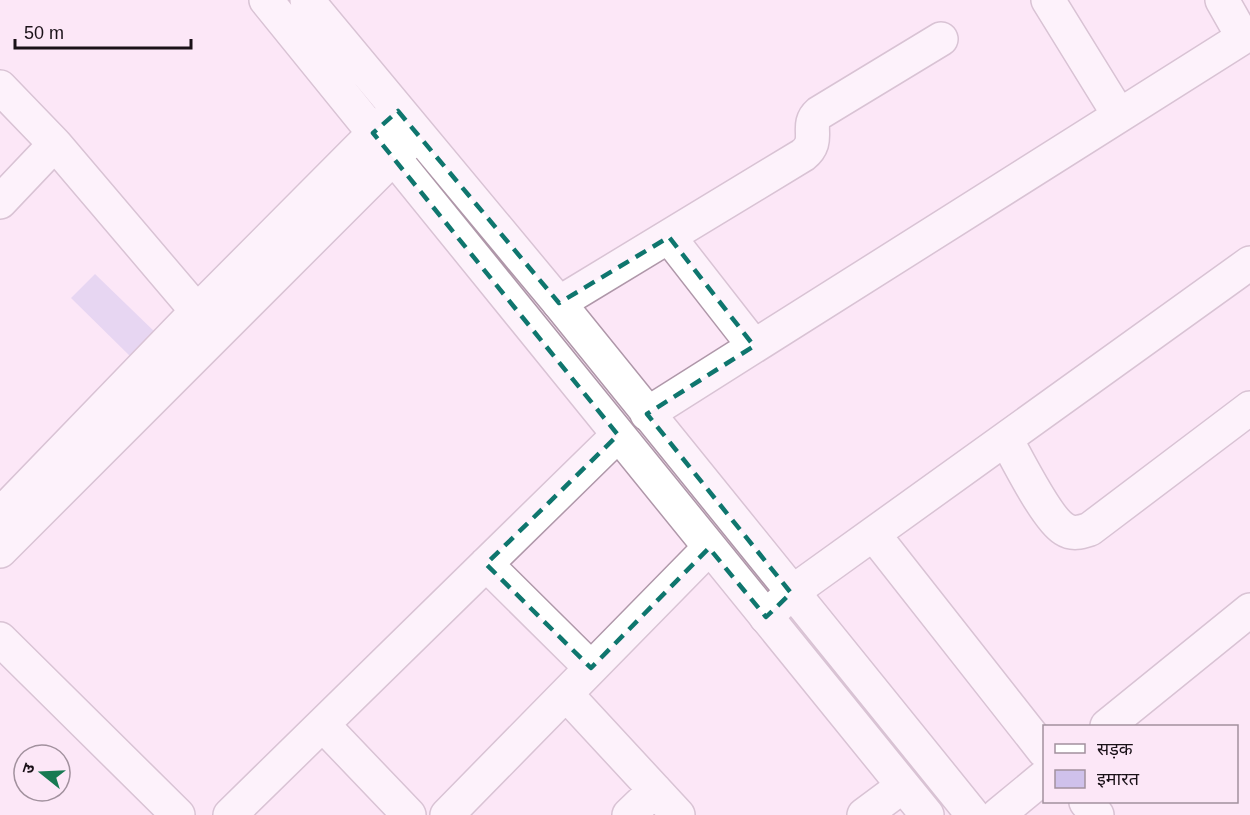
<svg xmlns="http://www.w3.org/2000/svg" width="1250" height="815" font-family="Arial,'Noto Sans Devanagari',sans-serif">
<rect width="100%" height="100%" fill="#fce7f7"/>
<path fill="#cfc1eb" d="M 95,274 L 159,336 L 135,361 L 71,298 Z"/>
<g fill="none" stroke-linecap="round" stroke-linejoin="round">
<defs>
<path id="minor" d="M 1048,0 L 1119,115
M 1222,0 L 1243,37
M 0,87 L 55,144 L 197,311
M 0,202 L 55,144
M 669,237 L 754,346
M 559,303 L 803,155 C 822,140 804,126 819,113 L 941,39
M 647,414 L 1250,33
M 1006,439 C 1017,459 1047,519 1064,529 C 1073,535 1081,532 1090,529 L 1250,408
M 874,535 L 1044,751
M 486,564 L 591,668
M 766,617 L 791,593 L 1250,263
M 0,639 L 178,815
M 566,694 L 678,815
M 323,725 L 409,815
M 1107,726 L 1250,610
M 1086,802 L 1097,815
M 230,815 L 618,435
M 447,815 L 709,548
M 629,815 L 655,790
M 864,815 L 903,786
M 998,815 L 1044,777"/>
<path id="major" d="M 266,0 L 927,815
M 307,0 L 559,303 L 973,815
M 0,515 L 197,311 L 389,118
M 0,551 L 409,142"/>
</defs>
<use href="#minor" stroke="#af97a9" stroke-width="36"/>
<use href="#major" stroke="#af97a9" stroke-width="36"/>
<use href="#minor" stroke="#fff" stroke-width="33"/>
<use href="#major" stroke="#fff" stroke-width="33"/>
</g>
<path d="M0 0H1250V815H0ZM 398,111 L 559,303 L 669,237 L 754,346 L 647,414 L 791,593 L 766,617 L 709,548 L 591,668 L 486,564 L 618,435 L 373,133 Z" fill="#fce7f7" fill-opacity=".55" fill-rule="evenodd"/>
<path fill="none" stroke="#0f766e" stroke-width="4.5" stroke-dasharray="12 8" stroke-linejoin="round" d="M 398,111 L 559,303 L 669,237 L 754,346 L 647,414 L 791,593 L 766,617 L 709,548 L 591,668 L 486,564 L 618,435 L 373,133 Z"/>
<rect x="1043" y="725" width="195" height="78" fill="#fce7f7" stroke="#a2919e" stroke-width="1.5"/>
<rect x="1055" y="744" width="30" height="9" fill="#ffffff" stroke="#a2919e" stroke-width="1.5"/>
<text x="1097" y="755" font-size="18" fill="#1a1118">सड़क</text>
<rect x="1055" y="770" width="30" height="18" fill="#cfc1eb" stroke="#a2919e" stroke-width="1.5"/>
<text x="1097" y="785" font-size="18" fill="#1a1118">इमारत</text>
<g transform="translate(42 773) rotate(288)"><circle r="28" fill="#fce7f7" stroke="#a2919e" stroke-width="1.5"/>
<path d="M0-4.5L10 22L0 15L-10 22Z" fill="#177a52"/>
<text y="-9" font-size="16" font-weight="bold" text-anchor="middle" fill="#1a1118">उ</text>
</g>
<path d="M15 39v9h176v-9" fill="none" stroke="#1a1118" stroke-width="3"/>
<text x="24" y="39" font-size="18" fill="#1a1118" stroke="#fce7f7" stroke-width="4.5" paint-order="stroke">50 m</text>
</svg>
